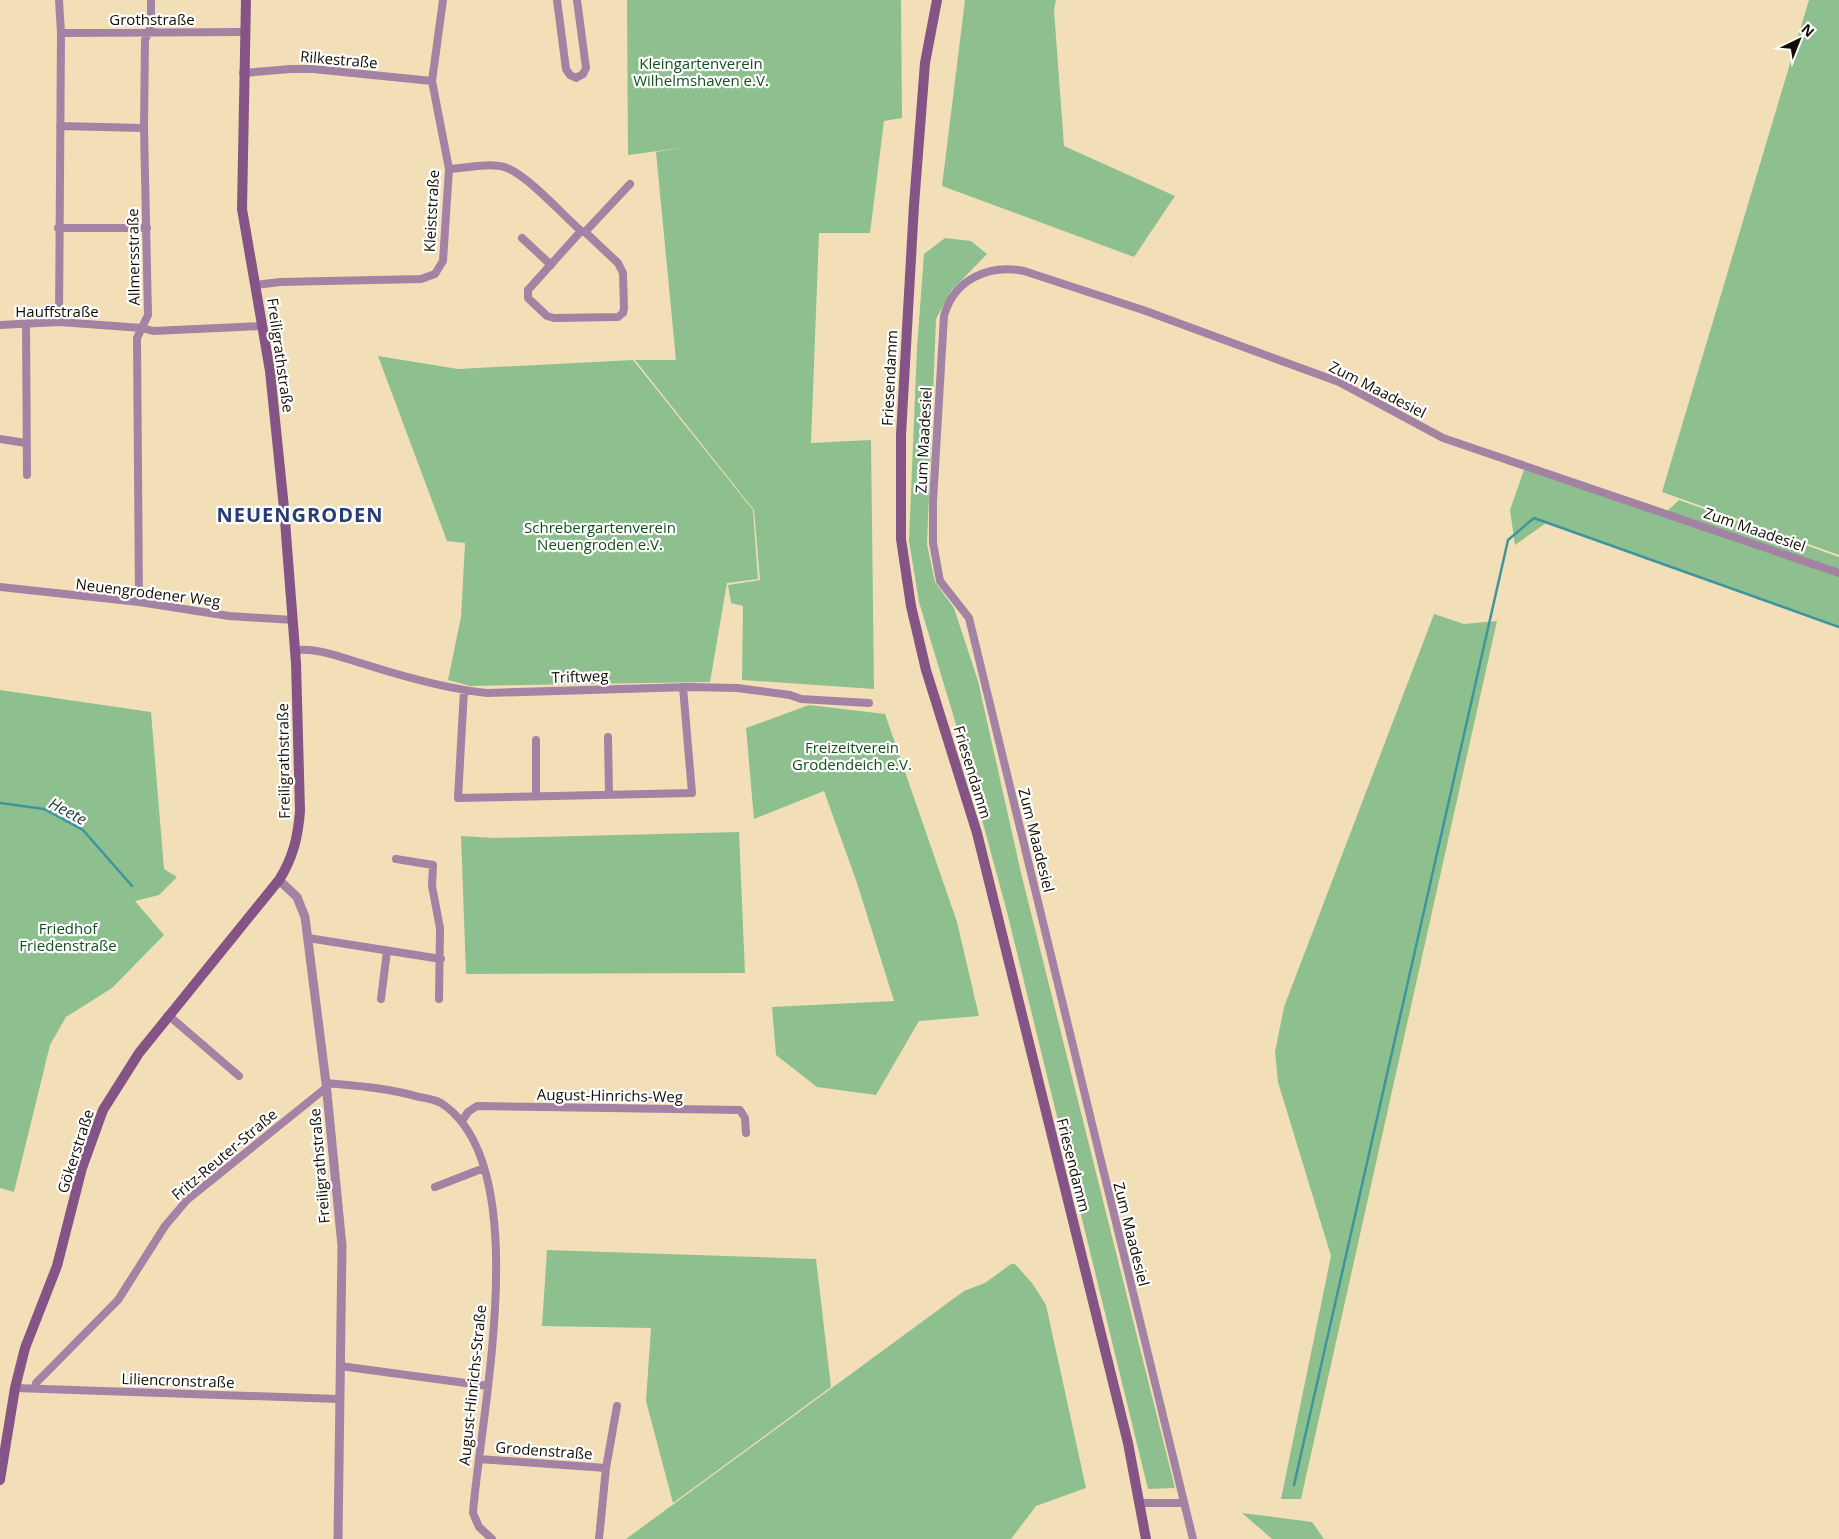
<svg xmlns="http://www.w3.org/2000/svg" width="1839" height="1539" font-family="'Open Sans',sans-serif">
<rect width="100%" height="100%" fill="#f2dfb8"/>
<path fill="#8ec08f" d="M 627,0 L 901,0 L 902,118 L 884,121 L 870,233 L 819,233 L 811,443 L 871,440 L 874,689 L 742,680 L 743,606 L 731,603 L 728,585 L 760,580 L 754,510 L 635,360 L 676,360 L 656,152 L 680,148 L 628,155 Z
M 965,0 L 1056,0 L 1054,10 L 1064,146 L 1175,196 L 1134,257 L 942,186 Z
M 1809,0 L 1839,0 L 1839,555 L 1662,492 Z
M 945,238 L 971,241 L 987,254 L 951,291 L 936,319 L 927,544 L 935,582 L 954,608 L 978,681 L 1021,873 L 1175,1488 L 1148,1489 L 1007,912 L 958,731 L 919,602 L 909,541 L 917,348 L 924,254 Z
M 378,356 L 458,369 L 633,360 L 753,510 L 758,579 L 727,583 L 710,682 L 470,686 L 448,680 L 461,617 L 465,543 L 447,541 Z
M 1525,467 L 1662,516 L 1679,500 L 1839,557 L 1839,628 L 1546,523 L 1515,545 L 1510,510 Z
M 1434,614 L 1464,624 L 1497,621 L 1301,1499 L 1281,1499 L 1331,1256 L 1278,1082 L 1275,1052 L 1284,1007 Z
M 0,690 L 151,712 L 164,869 L 177,877 L 159,895 L 135,901 L 164,935 L 112,988 L 66,1017 L 50,1045 L 14,1192 L 0,1188 Z
M 809,705 L 885,714 L 957,922 L 979,1016 L 919,1021 L 876,1095 L 817,1087 L 776,1055 L 772,1007 L 894,1001 L 857,883 L 824,791 L 754,819 L 746,728 Z
M 739,832 L 745,973 L 466,974 L 461,836 L 494,838 Z
M 547,1250 L 816,1259 L 831,1387 L 673,1503 L 646,1401 L 651,1328 L 542,1326 Z
M 1011,1264 L 1015,1264 L 1032,1283 L 1046,1305 L 1086,1488 L 1036,1506 L 1011,1539 L 626,1539 L 964,1291 L 985,1283 Z
M 1242,1513 L 1312,1522 L 1324,1539 L 1272,1539 Z"/>
<g fill="none" stroke-linecap="round" stroke-linejoin="round">
<path stroke="#3c959f" stroke-width="2.5" d="M 0,803 L 44,809 L 83,830 L 132,886
M 1294,1485 L 1508,540 L 1534,518 L 1839,627"/>
<path stroke="#a382a4" stroke-width="8" d="M 59,0 L 61,33 L 59,322
M 557,0 L 566,69 L 570,75 L 576,78 L 583,74 L 586,68 L 577,0
M 61,33 L 244,32
M 243,73 L 291,69 L 313,69 L 432,81
M 60,126 L 144,128
M 449,169 C 466,168 490,162 507,168 C 528,176 563,215 581,231 L 528,290 L 528,298 L 547,316 L 554,318 L 618,317 L 623,313 L 624,308 L 623,273 L 618,263 L 585,232 L 581,231
M 58,228 L 147,228
M 585,232 L 630,184
M 522,238 L 551,265
M 256,285 L 280,282 L 421,279 L 435,274 L 443,261 L 449,169 L 432,81 L 443,0
M 0,325 L 59,322 L 142,328 L 153,331 L 263,326
M 26,325 L 27,475
M 0,439 L 26,443
M 0,587 L 139,602 L 229,616 L 293,620
M 139,602 L 137,338 L 148,315 L 144,128 L 145,40 L 151,26 L 151,0
M 296,650 C 321,648 342,658 367,665 C 405,677 447,689 487,693 L 689,687 L 737,688 L 790,695 L 801,699 L 869,703
M 464,690 L 458,798 L 692,793 L 683,687
M 608,737 L 609,795
M 536,797 L 536,740
M 396,859 L 433,865 L 432,886 L 440,928 L 439,999
M 308,938 L 441,959
M 381,999 L 387,951
M 168,1015 L 239,1076
M 326,1083 C 358,1086 389,1088 419,1097 C 426,1098 435,1100 441,1103 C 537,1165 480,1416 473,1513 L 479,1527 L 492,1539
M 462,1121 L 468,1112 L 477,1106 L 740,1110 L 745,1118 L 746,1133
M 435,1187 L 484,1168
M 340,1366 L 488,1386
M 15,1388 L 339,1399
M 35,1388 L 36,1383 L 118,1300 L 165,1226 L 187,1200 L 327,1087
M 479,1459 L 606,1468
M 1141,1503 L 1184,1503
M 599,1539 L 606,1468 L 617,1406
M 1193,1539 L 969,618 L 940,581 L 933,543 L 933,501 L 944,316 C 954,279 989,264 1024,271 L 1143,310 L 1339,382 L 1443,438 L 1839,573"/>
<path stroke="#a382a4" stroke-width="9" d="M 279,880 L 297,897 L 305,917 L 326,1083 L 342,1246 L 338,1539"/>
<path stroke="#845486" stroke-width="10" d="M 937,0 L 925,63 L 914,205 L 901,435 L 901,539 L 911,606 L 926,670 L 977,833 L 1128,1443 L 1146,1539
M 0,1480 L 15,1388 L 25,1348 L 57,1266 L 82,1168 L 103,1110 L 139,1053 L 279,880 C 293,858 298,837 300,811 L 296,663 L 284,508 L 270,371 L 242,209 L 246,0"/>
</g>
<g text-anchor="middle" dominant-baseline="central" stroke-width="4.5" stroke-linejoin="round" paint-order="stroke">
<g font-size="15" fill="#120c02" stroke="#fff">
<text x="152" y="19">Grothstraße</text>
<text transform="translate(339 59) rotate(5)">Rilkestraße</text>
<text transform="translate(431 211) rotate(-87)">Kleiststraße</text>
<text transform="translate(133 257) rotate(-91)">Allmersstraße</text>
<text x="57" y="311">Hauffstraße</text>
<text transform="translate(281 355) rotate(82)">Freiligrathstraße</text>
<text transform="translate(889 378) rotate(-87)">Friesendamm</text>
<text transform="translate(1378 389) rotate(27)">Zum Maadesiel</text>
<text transform="translate(923 440) rotate(-87)">Zum Maadesiel</text>
<text transform="translate(1755 529) rotate(19)">Zum Maadesiel</text>
<text transform="translate(148 592) rotate(7)">Neuengrodener Weg</text>
<text transform="translate(580 676) rotate(-2)">Triftweg</text>
<text transform="translate(283 761) rotate(-91)">Freiligrathstraße</text>
<text transform="translate(973 772) rotate(73)">Friesendamm</text>
<text transform="translate(1037 840) rotate(76)">Zum Maadesiel</text>
<text transform="translate(610 1095) rotate(1)">August-Hinrichs-Weg</text>
<text transform="translate(75 1151) rotate(-72)">Gökerstraße</text>
<text transform="translate(224 1154) rotate(-40)">Fritz-Reuter-Straße</text>
<text transform="translate(1074 1165) rotate(76)">Friesendamm</text>
<text transform="translate(319 1166) rotate(-95)">Freiligrathstraße</text>
<text transform="translate(1132 1234) rotate(76)">Zum Maadesiel</text>
<text transform="translate(178 1380) rotate(2)">Liliencronstraße</text>
<text transform="translate(472 1385) rotate(-84)">August-Hinrichs-Straße</text>
<text transform="translate(544 1450) rotate(4)">Grodenstraße</text>
</g>
<g font-size="15" fill="#124f1b" stroke="#fff">
<text x="701" y="63">Kleingartenverein<tspan x="701" dy="17">Wilhelmshaven e.V.</tspan></text>
<text x="600" y="527">Schrebergartenverein<tspan x="600" dy="17">Neuengroden e.V.</tspan></text>
<text x="852" y="747">Freizeitverein<tspan x="852" dy="17">Grodendeich e.V.</tspan></text>
<text x="68" y="928">Friedhof<tspan x="68" dy="17">Friedenstraße</tspan></text>
</g>
<g font-size="16" font-style="italic" fill="#1e3a3d" stroke="#fff">
<text transform="translate(68 811) rotate(28)">Heete</text>
</g>
<g font-size="20" font-weight="bold" letter-spacing="1" fill="#263c74" stroke="#fff">
<text x="300" y="514">NEUENGRODEN</text>
</g>
</g>
<g transform="translate(1799 40) rotate(43)" stroke="#ffffff" stroke-width="4" paint-order="stroke">
<path d="M0-4L9 19L0 12L-9 19Z" fill="#120c02"/>
<text y="-8" font-size="14" font-weight="bold" text-anchor="middle" fill="#120c02">N</text>
</g>
</svg>
